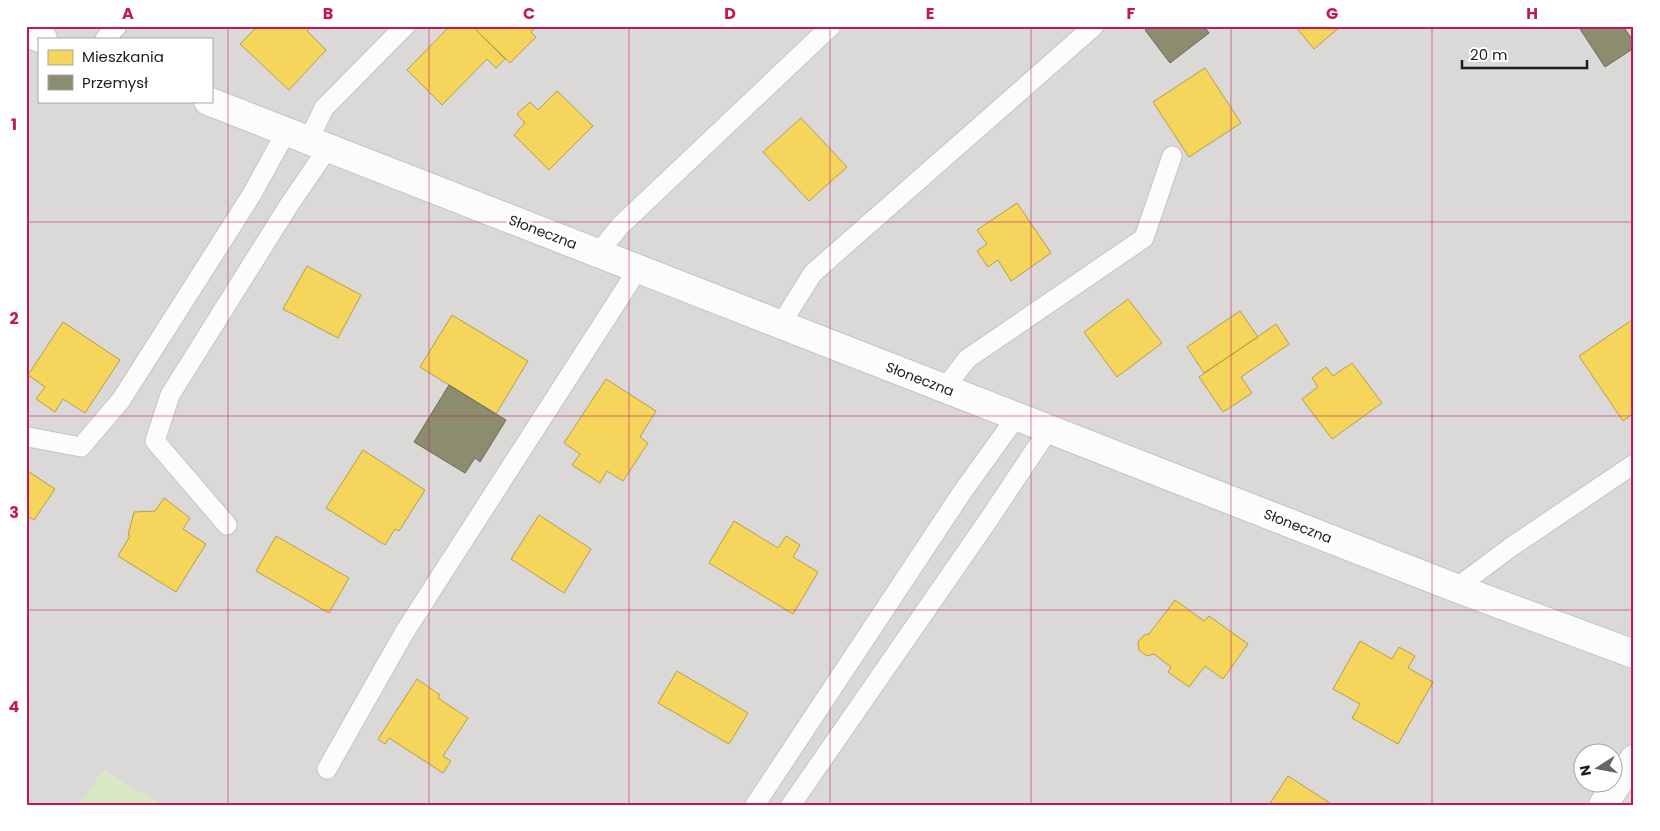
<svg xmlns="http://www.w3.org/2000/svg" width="1660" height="831" font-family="Poppins,sans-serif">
<rect width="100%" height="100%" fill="#ebeae6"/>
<path fill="#dad9d7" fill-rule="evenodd" d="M 26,26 L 1634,26 L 1634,805 L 161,805 L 103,770 L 80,805 L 26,805 ZM 39,39 L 211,39 L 211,101 L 39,101 ZM 1582,754 L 1612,754 L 1612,784 L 1582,784 Z"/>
<path fill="#d6e8c4" d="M 103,770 L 161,805 L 80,805 Z"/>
<path fill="#f6d55c" stroke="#b59e49" d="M 258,26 L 312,26 L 307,31 L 326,50 L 289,90 L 240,44 Z
M 450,26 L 472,26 L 505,59 L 496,68 L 487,59 L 442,105 L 407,70 Z
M 472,26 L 537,26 L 531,32 L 536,37 L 510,63 Z
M 1295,26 L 1341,26 L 1314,49 Z
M 1205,68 L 1241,123 L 1189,157 L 1153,102 Z
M 557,91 L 593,126 L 549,170 L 514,135 L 525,123 L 517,114 L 530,102 L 538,110 Z
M 801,118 L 847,167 L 809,201 L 763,152 Z
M 1017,203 L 1051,253 L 1011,281 L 998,260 L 988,267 L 977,251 L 987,244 L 977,230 Z
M 307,266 L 361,295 L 338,338 L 283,309 Z
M 1128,299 L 1162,343 L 1117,377 L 1084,332 Z
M 1240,311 L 1258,337 L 1204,373 L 1187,347 Z
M 452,315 L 528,361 L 496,414 L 420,367 Z
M 1632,320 L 1634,323 L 1634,413 L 1623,421 L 1579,356 Z
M 63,322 L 120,360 L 85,413 L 63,399 L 55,412 L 36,399 L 45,387 L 28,375 Z
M 1276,324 L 1289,344 L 1241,377 L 1252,393 L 1223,412 L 1199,377 Z
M 1352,363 L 1382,403 L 1332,439 L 1302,399 L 1318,387 L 1312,378 L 1326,367 L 1333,376 Z
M 606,379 L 656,411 L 640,437 L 648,443 L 623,481 L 607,471 L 600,483 L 572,465 L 580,454 L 564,443 Z
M 363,450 L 425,490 L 399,531 L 395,529 L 385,545 L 326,508 Z
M 26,470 L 55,489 L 34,520 L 26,515 Z
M 164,498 L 190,518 L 183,529 L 206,544 L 176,592 L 118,556 L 130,536 L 128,535 L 134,512 L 155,511 Z
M 539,515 L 591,549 L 564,593 L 511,559 Z
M 734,521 L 778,548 L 786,536 L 800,545 L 793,557 L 818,572 L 793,614 L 709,563 Z
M 276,536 L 349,578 L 329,613 L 256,571 Z
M 1175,600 L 1204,621 L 1209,616 L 1248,644 L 1223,679 L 1205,666 L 1189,687 L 1168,672 L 1171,667 L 1154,654 L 1147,656 L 1139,650 L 1138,642 L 1144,635 L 1149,634 Z
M 1360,641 L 1392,659 L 1399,647 L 1415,656 L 1408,668 L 1433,682 L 1398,744 L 1352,718 L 1360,704 L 1333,689 Z
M 677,671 L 748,713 L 729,744 L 658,703 Z
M 417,679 L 440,695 L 438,698 L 468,718 L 443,756 L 451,761 L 443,773 L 389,738 L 385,744 L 378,739 Z
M 1288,776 L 1333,805 L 1269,805 Z"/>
<path fill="#8c8c6e" stroke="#6b6b56" d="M 1149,26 L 1204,26 L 1209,33 L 1170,63 L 1145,30 Z
M 1578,26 L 1623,26 L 1634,42 L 1634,48 L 1605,67 Z
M 449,385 L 506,420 L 480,462 L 475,458 L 465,473 L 414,442 Z"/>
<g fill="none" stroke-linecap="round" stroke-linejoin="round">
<defs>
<path id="service" d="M 105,39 L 117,26
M 308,141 L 324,108 L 405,26
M 601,254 L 607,242 L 620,226 L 831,26
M 781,324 L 813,273 L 1094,26
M 945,388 L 967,359 L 1144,238 L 1172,156
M 28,437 L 81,447 L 121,400 L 252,194 L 286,132
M 227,525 L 155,441 L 170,395 L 289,205 L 328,148
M 1456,588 L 1511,547 L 1634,464
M 327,769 L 404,633 L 638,269
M 755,805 L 963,491 L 1017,416
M 791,805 L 987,522 L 1049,429"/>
<path id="minor" d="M 26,33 L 43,39
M 208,101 L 1456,588 L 1634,654
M 1603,805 L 1634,759"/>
</defs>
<use href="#service" stroke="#c4c4c2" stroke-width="21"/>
<use href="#minor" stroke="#c4c4c2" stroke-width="30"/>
<use href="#service" stroke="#fcfcfb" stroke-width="19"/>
<use href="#minor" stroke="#fcfcfb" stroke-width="28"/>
</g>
<path fill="none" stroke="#c2185b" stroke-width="1" stroke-opacity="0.55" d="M 228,26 L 228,805M 429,26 L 429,805M 629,26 L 629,805M 830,26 L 830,805M 1031,26 L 1031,805M 1231,26 L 1231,805M 1432,26 L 1432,805M 26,222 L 1634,222M 26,416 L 1634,416M 26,610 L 1634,610"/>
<g text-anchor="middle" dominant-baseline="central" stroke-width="5" stroke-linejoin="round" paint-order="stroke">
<g font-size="14" fill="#1d1d1d" stroke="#fff">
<text transform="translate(543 232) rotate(21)">Słoneczna</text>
<text transform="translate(920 379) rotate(21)">Słoneczna</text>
<text transform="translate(1298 526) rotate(21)">Słoneczna</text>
</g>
</g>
<rect width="1660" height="831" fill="none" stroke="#ffffff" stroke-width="55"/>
<rect x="38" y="38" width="175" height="65" fill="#ffffff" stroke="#a5a5a5"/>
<rect x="48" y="50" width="25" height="15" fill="#f6d55c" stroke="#a5a5a5"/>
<text x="82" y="62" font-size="15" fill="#1d1d1d">Mieszkania</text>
<rect x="48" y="75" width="25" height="15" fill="#8c8c6e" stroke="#a5a5a5"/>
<text x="82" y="88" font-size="15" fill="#1d1d1d">Przemysł</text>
<g transform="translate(1598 768) rotate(259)"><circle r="24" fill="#ffffff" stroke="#a5a5a5"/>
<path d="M0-4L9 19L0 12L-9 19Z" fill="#656563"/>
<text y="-8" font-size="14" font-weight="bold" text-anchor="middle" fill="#1d1d1d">N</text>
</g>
<path d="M1462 60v8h125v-8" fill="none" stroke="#1d1d1d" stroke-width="2.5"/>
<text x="1470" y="60" font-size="15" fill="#1d1d1d" stroke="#ffffff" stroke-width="4" paint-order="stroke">20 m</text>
<rect x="28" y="28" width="1604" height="776" fill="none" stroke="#c2185b" stroke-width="2"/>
<g font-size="16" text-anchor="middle" font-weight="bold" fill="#c2185b">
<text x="128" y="19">A</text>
<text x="328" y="19">B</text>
<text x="529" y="19">C</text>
<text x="730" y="19">D</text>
<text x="930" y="19">E</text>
<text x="1131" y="19">F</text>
<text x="1332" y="19">G</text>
<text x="1532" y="19">H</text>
<text x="14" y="130">1</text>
<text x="14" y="324">2</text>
<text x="14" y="518">3</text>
<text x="14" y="712">4</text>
</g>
</svg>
